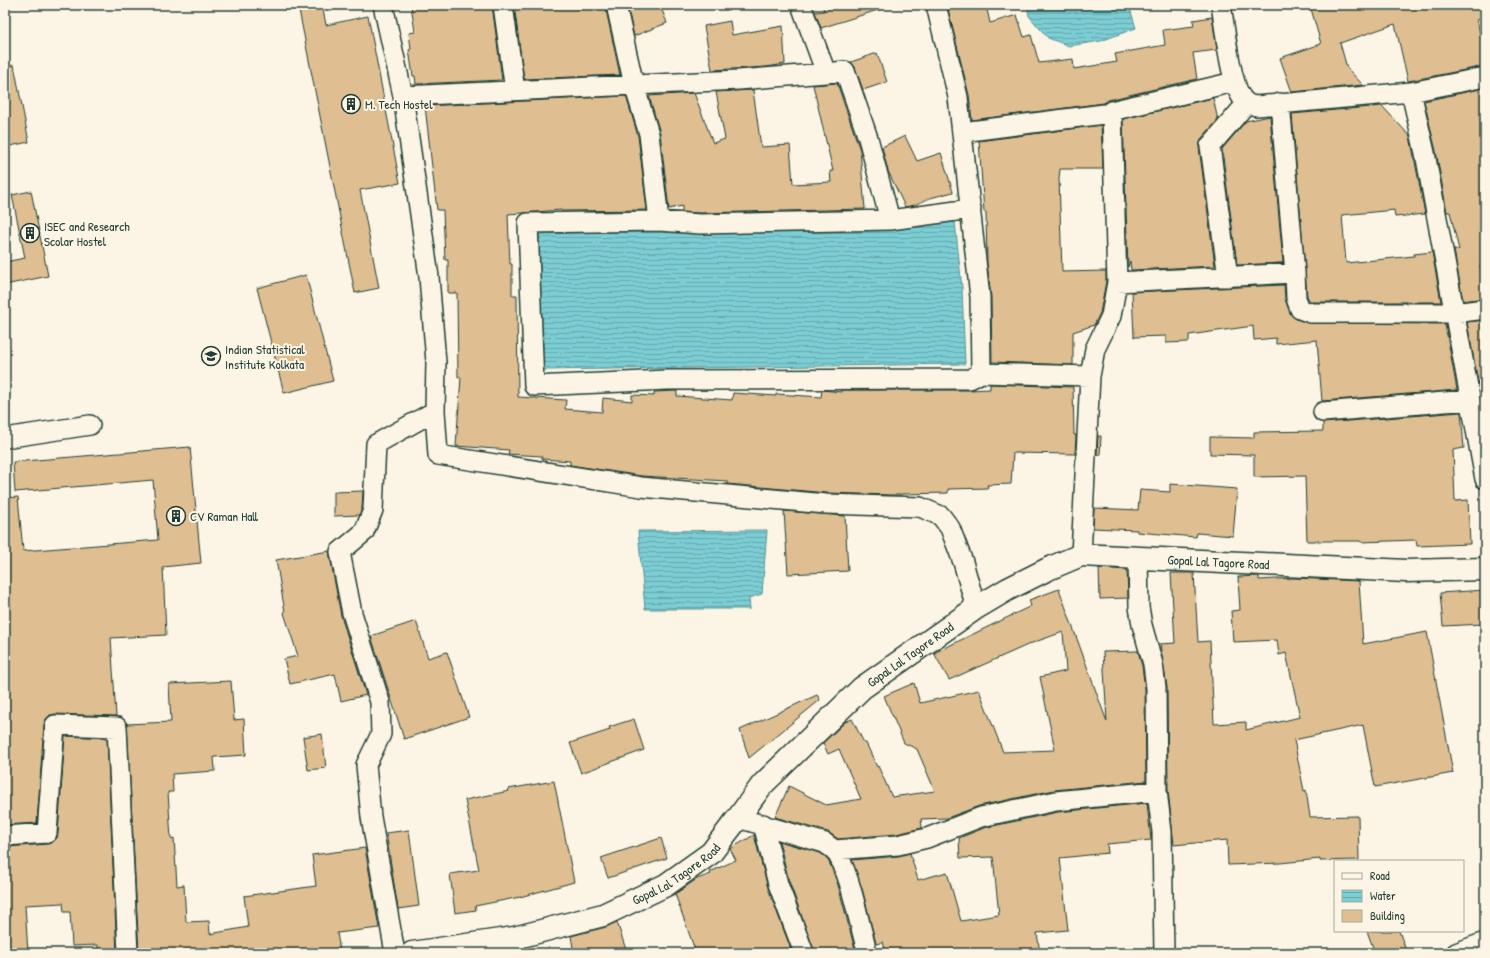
<svg xmlns="http://www.w3.org/2000/svg" width="1490" height="958" font-family="'Patrick Hand',sans-serif">
<defs>
<pattern id="water-rules" width="6" height="5" patternUnits="userSpaceOnUse"><rect width="6" height="5" fill="#7ccdd4"/><path d="M0 2.5h6" fill="none" stroke="#65a8ad"/></pattern>
</defs>
<rect width="100%" height="100%" fill="#fcf5e5"/>
<filter id="ink" filterUnits="userSpaceOnUse"><feTurbulence type="fractalNoise" baseFrequency=".025" numOctaves="2"/><feDisplacementMap in="SourceGraphic" scale="8" xChannelSelector="R" yChannelSelector="G"/><feConvolveMatrix kernelMatrix="1 2 1 2 8 2 1 2 1" color-interpolation-filters="sRGB"/></filter>
<g filter="url(#ink)">
<path fill="url(#water-rules)" stroke="#579394" d="M 1027,5 L 1129,5 L 1136,28 L 1101,41 L 1069,46 L 1048,38 L 1029,16 Z
M 955,222 L 962,288 L 965,364 L 543,370 L 539,234 Z
M 767,530 L 762,594 L 749,598 L 750,609 L 645,609 L 638,531 Z"/>
<path fill="#dfbf92" stroke="#1f3d34" d="M 298,5 L 322,5 L 326,25 L 368,16 L 400,183 L 360,190 L 379,288 L 355,293 Z
M 411,5 L 492,5 L 502,80 L 416,84 L 415,76 L 413,76 L 409,50 L 411,49 L 409,33 L 415,32 Z
M 514,5 L 573,5 L 573,8 L 590,5 L 605,5 L 620,75 L 524,79 Z
M 627,5 L 660,5 L 667,23 L 634,36 Z
M 822,5 L 881,5 L 881,9 L 821,28 L 815,12 L 824,11 Z
M 947,5 L 986,5 L 990,23 L 1017,15 L 1024,37 L 1031,35 L 1039,63 L 1073,59 L 1074,69 L 1117,62 L 1115,54 L 1165,45 L 1163,30 L 1194,26 L 1193,20 L 1212,17 L 1217,50 L 1193,53 L 1197,79 L 1108,100 L 1104,103 L 972,120 L 969,95 Z
M 1310,5 L 1485,5 L 1485,18 L 1477,20 L 1485,55 L 1485,66 L 1408,81 L 1395,24 L 1340,43 L 1347,68 L 1363,85 L 1292,92 L 1280,58 L 1321,44 Z
M 730,21 L 732,35 L 783,26 L 785,64 L 766,67 L 712,70 L 704,26 Z
M 877,53 L 887,82 L 863,90 L 855,67 L 851,62 Z
M 14,65 L 29,142 L 5,147 L 5,66 Z
M 837,83 L 860,150 L 865,209 L 700,213 L 682,212 L 682,206 L 669,209 L 660,133 L 649,96 L 694,93 L 713,143 L 725,139 L 716,92 L 753,90 L 761,147 L 790,145 L 793,184 L 831,182 L 830,171 L 833,171 L 813,85 Z
M 1485,88 L 1485,265 L 1480,266 L 1485,286 L 1485,298 L 1463,301 L 1454,250 L 1459,250 L 1450,212 L 1447,212 L 1436,151 L 1424,101 Z
M 626,96 L 638,136 L 647,210 L 561,211 L 561,210 L 508,214 L 510,264 L 512,264 L 512,295 L 517,295 L 518,397 L 566,400 L 565,409 L 602,412 L 603,398 L 632,401 L 632,395 L 654,396 L 654,392 L 677,391 L 677,396 L 732,400 L 733,393 L 776,396 L 776,394 L 821,397 L 822,390 L 841,392 L 841,390 L 970,390 L 990,389 L 990,384 L 1073,387 L 1074,435 L 1076,435 L 1075,454 L 1013,453 L 1011,484 L 987,485 L 988,488 L 948,489 L 948,493 L 901,494 L 901,495 L 892,495 L 827,493 L 727,484 L 727,481 L 642,476 L 570,465 L 570,461 L 542,459 L 542,456 L 508,454 L 509,450 L 456,446 L 461,377 L 458,377 L 457,293 L 448,293 L 448,260 L 445,260 L 443,210 L 437,210 L 425,106 Z
M 1213,98 L 1218,120 L 1201,139 L 1199,147 L 1215,266 L 1131,270 L 1130,261 L 1128,267 L 1123,119 Z
M 1382,106 L 1410,136 L 1425,214 L 1395,217 L 1394,210 L 1342,215 L 1346,263 L 1414,256 L 1414,254 L 1432,252 L 1441,302 L 1313,302 L 1309,300 L 1307,296 L 1292,114 Z
M 1270,116 L 1283,263 L 1237,265 L 1222,149 L 1246,121 Z
M 1101,125 L 1103,169 L 1060,169 L 1059,178 L 1062,272 L 1106,271 L 1106,281 L 1100,313 L 1094,325 L 1073,332 L 1073,365 L 992,362 L 991,297 L 987,263 L 986,212 L 984,212 L 979,141 Z
M 905,136 L 917,161 L 941,153 L 953,192 L 930,198 L 915,205 L 905,207 L 888,171 L 882,147 Z
M 31,191 L 48,276 L 5,285 L 5,262 L 25,258 L 12,195 Z
M 306,275 L 333,381 L 284,393 L 257,288 Z
M 1284,285 L 1285,299 L 1290,313 L 1296,319 L 1307,323 L 1445,324 L 1457,390 L 1322,401 L 1317,340 L 1276,344 L 1276,338 L 1254,340 L 1253,326 L 1189,335 L 1189,342 L 1166,343 L 1166,336 L 1134,337 L 1132,292 Z
M 1485,320 L 1485,397 L 1481,398 L 1467,322 Z
M 1461,412 L 1464,448 L 1453,450 L 1455,501 L 1468,500 L 1470,544 L 1417,546 L 1416,540 L 1361,542 L 1360,541 L 1307,541 L 1305,476 L 1254,477 L 1254,455 L 1210,454 L 1210,437 L 1254,438 L 1254,432 L 1323,431 L 1323,423 Z
M 1098,436 L 1101,436 L 1100,455 L 1097,455 Z
M 190,447 L 201,563 L 163,567 L 166,635 L 111,638 L 116,716 L 55,714 L 50,715 L 46,719 L 44,724 L 37,823 L 5,825 L 5,498 L 18,497 L 23,551 L 158,540 L 153,480 L 15,492 L 13,462 Z
M 1170,484 L 1237,489 L 1233,536 L 1197,533 L 1196,537 L 1137,532 L 1137,530 L 1093,528 L 1094,508 L 1138,510 L 1140,490 L 1170,492 Z
M 363,491 L 362,508 L 359,515 L 334,516 L 334,492 Z
M 784,511 L 845,516 L 848,571 L 788,574 Z
M 329,551 L 341,616 L 366,695 L 341,701 L 335,674 L 290,684 L 284,659 L 298,656 L 284,613 L 285,612 L 276,560 Z
M 1099,568 L 1127,570 L 1128,598 L 1100,599 Z
M 1171,573 L 1194,573 L 1198,642 L 1210,641 L 1214,724 L 1246,722 L 1246,730 L 1300,717 L 1286,653 L 1279,655 L 1277,640 L 1233,642 L 1231,611 L 1240,610 L 1238,577 L 1259,576 L 1259,580 L 1294,578 L 1359,581 L 1363,644 L 1427,632 L 1453,773 L 1375,787 L 1363,725 L 1294,740 L 1304,791 L 1306,790 L 1310,817 L 1358,816 L 1359,860 L 1320,861 L 1320,859 L 1280,863 L 1228,865 L 1227,840 L 1174,845 L 1168,790 L 1167,687 L 1160,644 L 1175,643 Z
M 1059,589 L 1107,722 L 1103,652 L 1138,651 L 1142,666 L 1145,689 L 1146,781 L 1054,790 L 979,806 L 947,818 L 921,819 L 922,828 L 896,834 L 838,839 L 828,832 L 775,817 L 789,786 L 826,805 L 861,799 L 839,749 L 828,754 L 823,743 L 845,722 L 852,719 L 864,743 L 866,743 L 877,767 L 878,766 L 892,797 L 935,791 L 917,749 L 904,743 L 884,696 L 914,683 L 920,703 L 979,690 L 1003,752 L 1055,750 L 1040,677 L 1066,671 L 1063,632 L 1032,643 L 949,680 L 934,653 L 1031,606 L 1029,600 Z
M 1485,590 L 1485,624 L 1443,626 L 1440,593 Z
M 416,621 L 428,658 L 447,652 L 469,717 L 404,739 L 371,636 Z
M 231,681 L 234,720 L 244,719 L 246,755 L 214,757 L 215,771 L 172,774 L 173,792 L 168,792 L 171,839 L 174,838 L 177,886 L 184,885 L 186,922 L 209,921 L 210,934 L 248,927 L 244,896 L 316,886 L 312,855 L 365,848 L 379,928 L 337,933 L 340,951 L 328,953 L 139,953 L 127,724 L 171,722 L 169,684 Z
M 817,695 L 820,700 L 749,758 L 740,730 Z
M 634,719 L 644,750 L 581,773 L 570,743 L 610,730 L 609,727 Z
M 322,734 L 326,768 L 308,770 L 303,737 Z
M 65,736 L 107,738 L 117,953 L 98,953 L 98,945 L 72,946 L 70,912 L 64,912 L 63,903 L 25,905 L 28,953 L 5,953 L 5,856 L 7,856 L 7,847 L 48,844 L 53,842 L 57,838 L 58,834 Z
M 554,781 L 574,882 L 520,897 L 475,906 L 476,910 L 455,913 L 450,874 L 479,870 L 465,800 L 509,791 L 508,789 Z
M 1147,803 L 1151,840 L 1107,844 L 1108,853 L 1060,858 L 1068,930 L 1037,933 L 1040,953 L 886,953 L 883,942 L 876,944 L 863,892 L 852,860 L 899,856 L 910,853 L 918,880 L 947,872 L 961,921 L 999,915 L 993,857 L 960,858 L 959,838 L 984,828 L 1058,812 Z
M 409,830 L 419,906 L 398,909 L 386,833 Z
M 754,835 L 768,888 L 792,952 L 788,953 L 696,953 L 675,894 L 697,879 L 711,874 L 710,872 L 736,860 L 730,849 Z
M 661,838 L 667,858 L 608,878 L 601,858 Z
M 779,841 L 820,853 L 826,857 L 830,864 L 838,885 L 854,946 L 857,951 L 850,953 L 815,953 L 789,881 Z
M 617,922 L 627,953 L 574,953 L 571,936 L 606,927 Z
M 1367,931 L 1399,931 L 1407,953 L 1375,953 Z"/>
<g fill="none" stroke-linecap="round" stroke-linejoin="round">
<defs>
<path id="minor" d="M 383,5 L 403,96 L 429,277 L 436,362 L 435,411 L 438,455 L 641,487 L 826,504 L 920,507 L 941,516 L 950,528 L 963,562 L 976,608
M 503,5 L 515,91
M 616,5 L 634,85 L 649,134 L 659,221
M 801,5 L 826,73 L 845,71 L 868,138 L 890,220
M 936,5 L 958,97 L 980,297 L 981,373 L 970,379 L 667,380 L 534,386 L 528,223 L 659,221 L 700,224 L 890,220 L 971,209
M 1221,5 C 1225,25 1230,93 1247,103 C 1249,105 1253,105 1256,106 L 1411,92 L 1425,153 L 1485,479
M 1411,92 L 1485,77
M 403,96 L 739,80 L 826,73
M 1280,103 L 1295,273 L 1296,298 L 1300,309 L 1311,313 L 1454,313 L 1485,309
M 962,132 L 1112,113 L 1111,111 L 1234,82
M 1228,277 L 1210,146 L 1247,103
M 1117,282 L 1295,273
M 981,373 L 1090,376
M 1323,412 L 1469,400
M 5,438 L 90,425
M 1081,555 L 1090,376 L 1095,349 L 1111,316 L 1117,282 L 1112,113
M 1138,558 L 1139,607 L 1142,625 L 1153,664 L 1156,688 L 1157,791 L 1162,832 L 1164,953
M 738,818 L 825,843 C 828,846 833,848 835,851 C 849,869 858,919 865,943
M 763,824 L 778,884 L 804,953
M 5,836 L 47,833 L 55,725 L 117,727 L 128,953
M 835,850 L 898,845 L 927,838 L 981,817 L 1056,801 L 1157,791
M 514,938 L 516,953
M 395,953 L 371,817 L 366,765 L 381,734 L 380,702 L 352,613 L 340,552 L 364,532 L 373,510 L 376,444 L 435,411
M 1456,953 L 1485,942"/>
<g id="tertiary">
<path id="s1" d="M 412,953 L 514,938 L 603,915 L 666,885 L 711,853 L 738,818 L 762,785 L 862,688 L 976,608 L 1008,589 L 1048,569 L 1081,555 L 1406,571 L 1485,569"/>
</g>
</defs>
<use href="#minor" stroke="#1f3d34" stroke-width="22"/>
<use href="#tertiary" stroke="#1f3d34" stroke-width="25"/>
<use href="#minor" stroke="#fcf5e5" stroke-width="19"/>
<use href="#tertiary" stroke="#fcf5e5" stroke-width="22"/>
</g>
</g>
<defs>
<symbol id="building-ring" viewBox="-11 -11 22 22"><circle r="9.5" fill="#fcf5e5" stroke="#1f3d34" stroke-width="1.5"/><path d="M-4-6H4V6H1V3H-1V6H-4ZM-2.5-4.3h1.7v1.8h-1.7ZM.8-4.3h1.7v1.8H.8ZM-2.5-1h1.7V.8h-1.7ZM.8-1h1.7V.8H.8Z" fill="#1f3d34"/></symbol>
<symbol id="university-ring" viewBox="-11 -11 22 22"><circle r="9.5" fill="#fcf5e5" stroke="#1f3d34" stroke-width="1.5"/><path d="M0-5L7-2L0 1L-7-2ZM-4 1L0 2.5L4 1V4Q0 6-4 4Z" fill="#1f3d34"/></symbol>
</defs>
<g fill-rule="evenodd">
<use href="#building-ring" x="340" y="93" width="22" height="22"/>
<use href="#building-ring" x="19" y="222" width="22" height="22"/>
<use href="#university-ring" x="200" y="345" width="22" height="22"/>
<use href="#building-ring" x="165" y="505" width="22" height="22"/>
</g>
<g text-anchor="middle" dominant-baseline="central" stroke-width="4" stroke-linejoin="round" paint-order="stroke">
<g font-size="13" fill="#1f3d34" stroke="#fcf5e5" text-anchor="start">
<text x="365" y="104">M. Tech Hostel</text>
<text x="44" y="226">ISEC and Research<tspan x="44" dy="15">Scolar Hostel</tspan></text>
<text x="225" y="349">Indian Statistical<tspan x="225" dy="15">Institute Kolkata</tspan></text>
<text x="190" y="516">CV Raman Hall</text>
</g>
<g font-size="13" fill="#1f3d34" stroke="#fcf5e5">
<text stroke="none"><textPath href="#s1" startOffset="939">Gopal Lal Tagore Road</textPath></text>
<text stroke="none"><textPath href="#s1" startOffset="603">Gopal Lal Tagore Road</textPath></text>
<text stroke="none"><textPath href="#s1" startOffset="279">Gopal Lal Tagore Road</textPath></text>
</g>
</g>
<rect width="1490" height="958" fill="none" stroke="#fcf5e5" stroke-width="20"/>
<rect x="10" y="10" width="1470" height="938" fill="none" stroke="#1f3d34" stroke-width="1.5" filter="url(#ink)"/>
<rect x="1334" y="860" width="130" height="72" fill="#fcf5e5" stroke="#a4ab9e"/>
<rect x="1342" y="873" width="20" height="6" fill="#fcf5e5" stroke="#a4ab9e"/>
<text x="1370" y="880" font-size="12" fill="#1f3d34">Road</text>
<rect x="1342" y="890" width="20" height="12" fill="url(#water-rules)" stroke="#a4ab9e"/>
<text x="1370" y="900" font-size="12" fill="#1f3d34">Water</text>
<rect x="1342" y="910" width="20" height="12" fill="#dfbf92" stroke="#a4ab9e"/>
<text x="1370" y="920" font-size="12" fill="#1f3d34">Building</text>
</svg>
